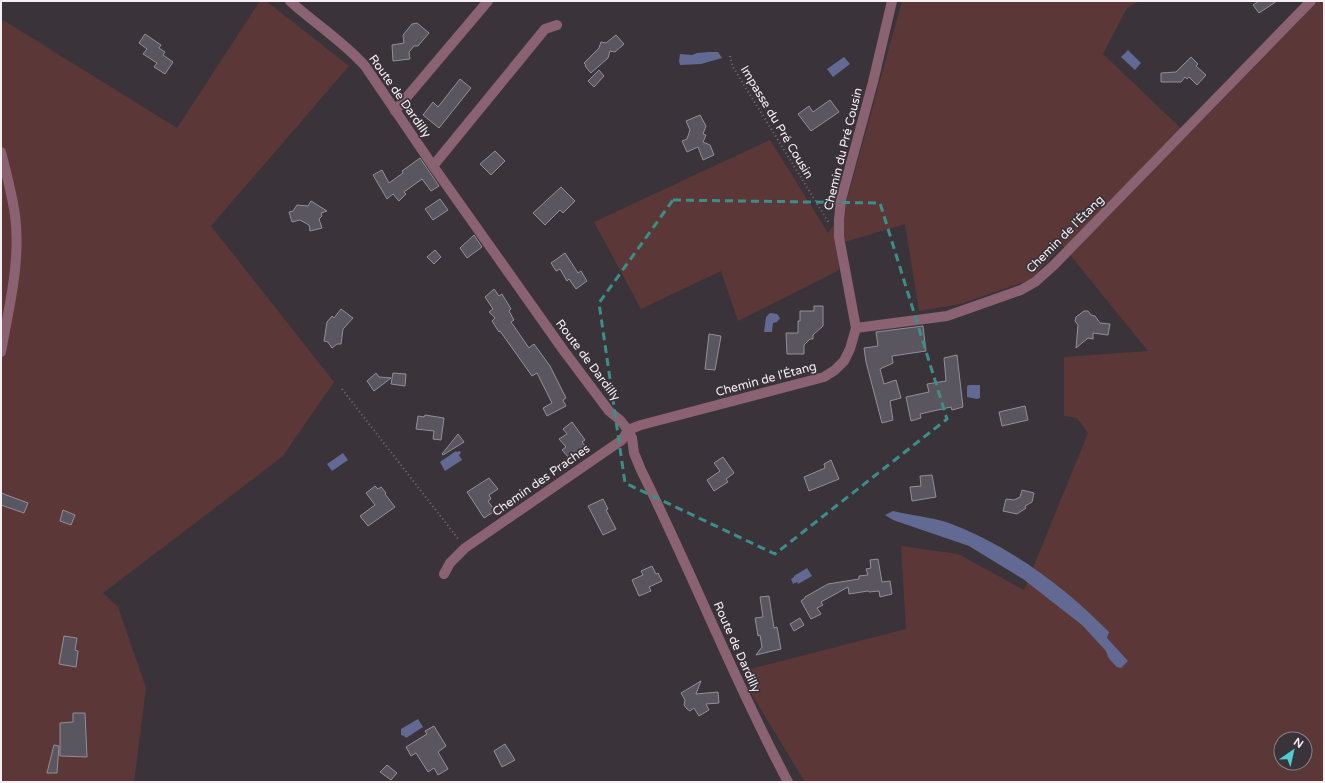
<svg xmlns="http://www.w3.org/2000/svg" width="1325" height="783" font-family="'Varela Round',sans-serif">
<rect width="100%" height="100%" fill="#3b333a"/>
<path fill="#5b3837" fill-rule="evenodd" d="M 260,1 L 266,1 L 349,66 L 211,226 L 334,382 L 282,457 L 103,593 L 118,607 L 146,688 L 134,782 L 1,782 L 1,29 L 3,20 L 177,128 Z
M 902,1 L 1139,1 L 1127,8 L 1103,54 L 1188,135 L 1318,1 L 1324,1 L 1324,782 L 805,782 L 748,688 L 746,670 L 906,629 L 901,546 L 958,554 L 1024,590 L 1088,433 L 1077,418 L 1064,416 L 1064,357 L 1148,351 L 1062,245 L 1030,280 L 960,304 L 919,311 L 905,224 L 838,244 L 839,270 L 738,321 L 721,271 L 641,309 L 594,222 L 770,140 L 828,233 L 843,214 ZM 1281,739 L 1305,739 L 1305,763 L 1281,763 Z"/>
<path fill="#626992" d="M 1128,50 L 1141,63 L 1135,70 L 1121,57 Z
M 709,52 L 718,52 L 722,58 L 701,64 L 680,65 L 679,61 L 680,54 L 692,55 L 697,53 Z
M 844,57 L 850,64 L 833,77 L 827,69 Z
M 770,313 L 777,314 L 780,318 L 777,322 L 773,323 L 772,332 L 764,332 L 766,317 Z
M 969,385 L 980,385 L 980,398 L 977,399 L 967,397 L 967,386 Z
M 456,451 L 457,452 L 460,451 L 461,453 L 459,455 L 462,460 L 445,471 L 440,462 Z
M 343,453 L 348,460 L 332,471 L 327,464 Z
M 893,511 C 910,515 930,517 946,522 C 1007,544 1064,586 1109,632 L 1107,638 L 1128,661 L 1121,668 L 1117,667 L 1112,662 L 1108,657 L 1106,651 L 1082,625 L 1023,579 L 969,546 L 893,520 L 885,515 Z
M 807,568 L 812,576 L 798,584 L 797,582 L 793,584 L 791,579 L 794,577 L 794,576 Z
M 418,719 L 423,727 L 406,738 L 404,736 L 401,735 L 401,729 Z"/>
<path fill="#595660" stroke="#938f9a" d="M 1259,1 L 1277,1 L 1259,13 L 1253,5 Z
M 417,23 L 429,33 L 418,46 L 414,46 L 409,52 L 410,59 L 393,61 L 392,45 L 404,43 L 403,35 L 412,24 Z
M 145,34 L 161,45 L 159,48 L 165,52 L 163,55 L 173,62 L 165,74 L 154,67 L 157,63 L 143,54 L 147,49 L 139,43 Z
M 616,35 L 624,44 L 615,52 L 610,51 L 608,58 L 591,73 L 585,66 L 586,65 L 584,63 L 599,48 L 601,42 L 606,43 Z
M 1191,57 L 1198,64 L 1196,66 L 1206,75 L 1197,85 L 1189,77 L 1187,79 L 1185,77 L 1181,82 L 1161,82 L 1161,73 L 1176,72 Z
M 599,70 L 604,76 L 594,87 L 588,81 Z
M 460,79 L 471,88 L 439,128 L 423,115 L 433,102 L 438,107 Z
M 830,100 L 839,112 L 811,131 L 798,114 L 809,106 L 813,112 Z
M 700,115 L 706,126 L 703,134 L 706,135 L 703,142 L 710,145 L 714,155 L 703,160 L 698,147 L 687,152 L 682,141 L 687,139 L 690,130 L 686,121 Z
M 495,151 L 505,161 L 491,175 L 480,164 Z
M 420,158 L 439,186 L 431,191 L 422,179 L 404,192 L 406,194 L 399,201 L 393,194 L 387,199 L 373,175 L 382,170 L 389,183 L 403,173 L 402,171 Z
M 561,187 L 575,201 L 563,213 L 560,210 L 545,225 L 533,213 Z
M 440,199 L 448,210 L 433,220 L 425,209 Z
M 311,201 L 327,211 L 321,213 L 322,216 L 319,219 L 322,228 L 310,231 L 309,225 L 300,220 L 292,222 L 289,212 L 293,211 L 297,205 L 308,206 Z
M 474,235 L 482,247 L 467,258 L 460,248 Z
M 435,250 L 441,257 L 434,264 L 427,257 Z
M 565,253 L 578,273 L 581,271 L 587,281 L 576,289 L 569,279 L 567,281 L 560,269 L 556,271 L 551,263 Z
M 494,289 L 499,296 L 502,294 L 511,309 L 509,311 L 514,320 L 511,322 L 529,348 L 534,344 L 550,366 L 566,398 L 563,400 L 566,406 L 547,416 L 543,408 L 552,403 L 537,373 L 532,376 L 500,331 L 499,332 L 492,321 L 495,318 L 489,312 L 493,309 L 485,297 Z
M 814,306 L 823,306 L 823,326 L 813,335 L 813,339 L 810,339 L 804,345 L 804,354 L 787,354 L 786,333 L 798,333 L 798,321 L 800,321 L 800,311 L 814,311 Z
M 341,309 L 353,318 L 343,329 L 341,344 L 337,344 L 332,348 L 328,342 L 324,341 L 327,322 L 332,316 L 334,318 Z
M 1084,311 L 1088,311 L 1091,315 L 1095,316 L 1100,323 L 1110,324 L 1108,335 L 1093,333 L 1093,339 L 1088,338 L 1076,348 L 1078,325 L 1075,321 L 1076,317 Z
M 923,326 L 926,351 L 892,356 L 893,363 L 880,369 L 884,384 L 896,380 L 901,398 L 890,401 L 893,420 L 882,423 L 866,362 L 864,348 L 878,346 L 876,332 Z
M 709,334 L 721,336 L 715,370 L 705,369 Z
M 957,355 L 963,407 L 952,410 L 951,407 L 920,414 L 921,418 L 911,421 L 906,397 L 929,392 L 927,384 L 946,381 L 944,358 Z
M 376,373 L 379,377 L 391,378 L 374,391 L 367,381 Z
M 393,373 L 406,374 L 405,386 L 391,384 Z
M 1025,406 L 1028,420 L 1002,426 L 999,412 Z
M 425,415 L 444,418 L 441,440 L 433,439 L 434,431 L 416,429 L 418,416 L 424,417 Z
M 572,422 L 585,440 L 582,442 L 586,447 L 570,459 L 562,450 L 566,447 L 559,439 L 567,434 L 563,429 Z
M 458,434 L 464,442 L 443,455 L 442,454 Z
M 723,457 L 734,473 L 726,479 L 728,482 L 714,491 L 707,480 L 720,471 L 714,463 Z
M 831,460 L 839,479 L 809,491 L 804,477 L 825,468 L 824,464 Z
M 932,475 L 936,497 L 912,501 L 910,487 L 921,486 L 920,476 Z
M 489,478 L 498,489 L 489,495 L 491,499 L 488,501 L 495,511 L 484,518 L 467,492 Z
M 375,486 L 378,489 L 381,487 L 386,493 L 385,494 L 395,507 L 368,526 L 360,516 L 375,505 L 366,493 Z
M 1022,490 L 1034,493 L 1032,502 L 1025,506 L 1026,508 L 1017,514 L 1003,511 L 1006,499 L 1014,500 L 1020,497 Z
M 1,493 L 28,503 L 24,513 L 1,505 Z
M 603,499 L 608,509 L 606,510 L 616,529 L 603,535 L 588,506 Z
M 63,510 L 75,515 L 71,525 L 60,521 Z
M 878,559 L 882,582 L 890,581 L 892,594 L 880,597 L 879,591 L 869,592 L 868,591 L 849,594 L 848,587 L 821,602 L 823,605 L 817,608 L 821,614 L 811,619 L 801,601 L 805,598 L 805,597 L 828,584 L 859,579 L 859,576 L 868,575 L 866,569 L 871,568 L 870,560 Z
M 652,566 L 656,574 L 658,573 L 662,581 L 649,587 L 651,591 L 639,596 L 632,580 L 643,575 L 641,571 Z
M 769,596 L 774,628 L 777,627 L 781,649 L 756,655 L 762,647 L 760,635 L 758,636 L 755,618 L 763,617 L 760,597 Z
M 800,618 L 804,625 L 794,631 L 790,624 Z
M 64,636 L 77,638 L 75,650 L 78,651 L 76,667 L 59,664 Z
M 701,681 L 696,694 L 718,692 L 719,703 L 706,704 L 709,710 L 699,716 L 694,708 L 690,711 L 687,709 L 684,705 L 685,700 L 681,693 Z
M 73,713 L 85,713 L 87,757 L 60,756 L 60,723 L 73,722 Z
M 434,726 L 446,746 L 438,752 L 448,769 L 438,775 L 434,768 L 428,772 L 416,753 L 411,756 L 406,747 L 427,734 L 425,731 Z
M 505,744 L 515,760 L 502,767 L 494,751 Z
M 54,745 L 59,746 L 57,773 L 47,773 Z
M 387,765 L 397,773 L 391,780 L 380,772 Z"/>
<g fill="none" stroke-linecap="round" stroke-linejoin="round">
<path stroke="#777076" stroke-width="2" stroke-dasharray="1 3" stroke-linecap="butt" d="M 730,56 L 733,67 L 829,223
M 342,389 L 459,540"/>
<path stroke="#8a6271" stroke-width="10" d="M 290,1 C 314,23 343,41 365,66 L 433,166 L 564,351 L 609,411 L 620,420 L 628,430 L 632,438 L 634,453 L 641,470 C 692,573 734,680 788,782
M 395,111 L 488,1
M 1,152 C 6,172 12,194 15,215 C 21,261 9,307 1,352
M 433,166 L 545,29 L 557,25
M 856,328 L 947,316 L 1021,290 L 1035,282 L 1054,265 L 1311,1
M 444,574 L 450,563 L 465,548 L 622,440 L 628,430 L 641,425 L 824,377 L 835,370 L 844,361 L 850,349 L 856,328 L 839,237 L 839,219 L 841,200 L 873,82 L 892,1"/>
</g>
<path fill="none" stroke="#3d8e89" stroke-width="3" stroke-dasharray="8 5" stroke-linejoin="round" d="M 673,200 L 880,203 L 947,419 L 775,554 L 625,483 L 599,303 Z"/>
<g text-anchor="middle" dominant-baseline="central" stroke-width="3.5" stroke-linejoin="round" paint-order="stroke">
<g font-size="12" fill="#f6f0f5" stroke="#3b333a">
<text transform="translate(400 96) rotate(55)">Route de Dardilly</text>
<text transform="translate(777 122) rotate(59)">Impasse du Pré Cousin</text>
<text transform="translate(843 149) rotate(-76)">Chemin du Pré Cousin</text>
<text transform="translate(1065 234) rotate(-45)">Chemin de l'Étang</text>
<text transform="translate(588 360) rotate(53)">Route de Dardilly</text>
<text transform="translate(766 379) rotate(-15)">Chemin de l'Étang</text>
<text transform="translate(541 480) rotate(-35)">Chemin des Praches</text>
<text transform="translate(737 647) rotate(66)">Route de Dardilly</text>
</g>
</g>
<rect width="1325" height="783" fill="none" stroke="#f6f0f5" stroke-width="4"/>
<g transform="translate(1293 751) rotate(34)"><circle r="19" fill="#3b333a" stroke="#867f85"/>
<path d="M0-3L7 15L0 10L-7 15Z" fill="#52ccd0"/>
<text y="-6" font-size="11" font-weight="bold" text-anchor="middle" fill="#f6f0f5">N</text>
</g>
</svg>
